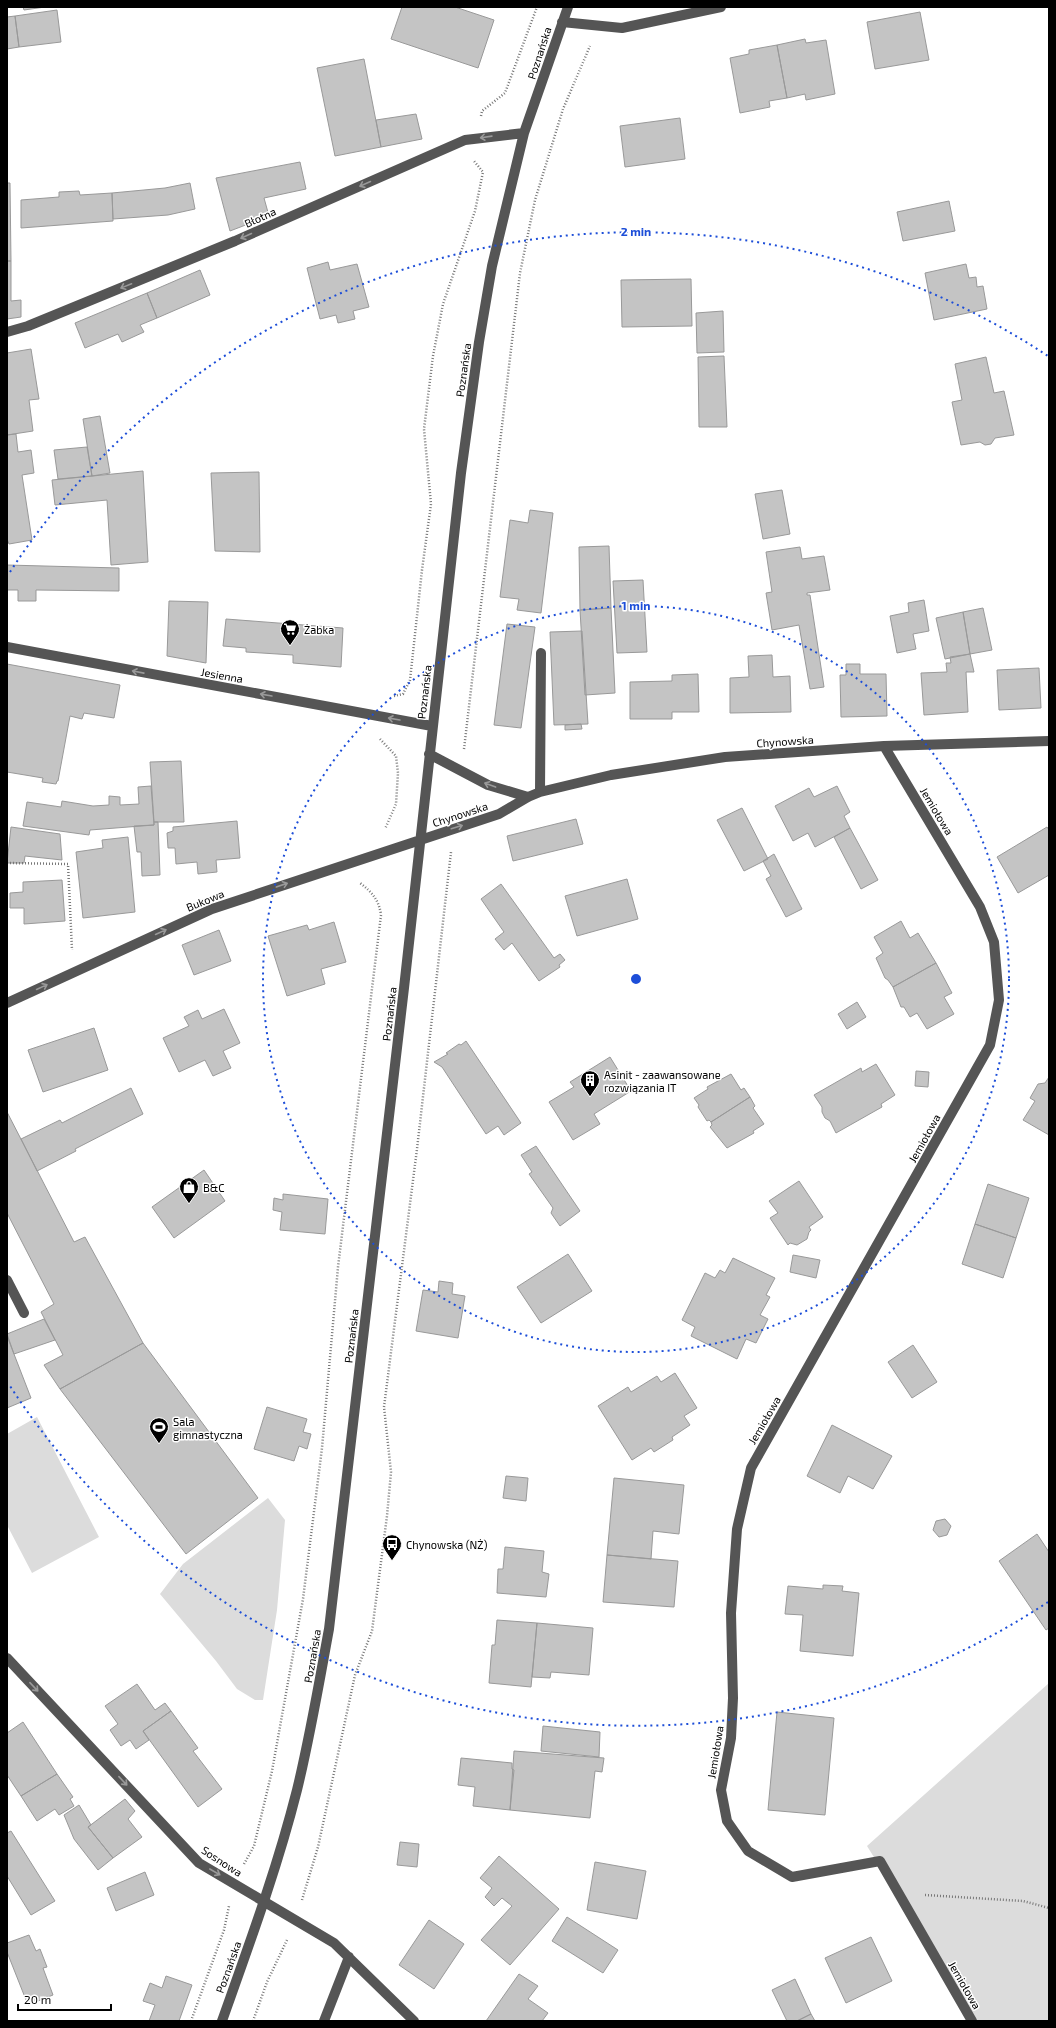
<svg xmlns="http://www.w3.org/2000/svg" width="1056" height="2028" font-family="'Exo 2',sans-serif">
<rect width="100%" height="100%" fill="#fff"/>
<path fill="#dcdcdc" d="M 37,1417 L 99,1537 L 32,1573 L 7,1525 L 7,1434 Z
M 268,1498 L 285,1520 L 277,1610 L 263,1700 L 255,1700 L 237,1689 L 216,1661 L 160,1594 L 183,1564 Z
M 1049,1683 L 1049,2021 L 972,2021 L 928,1944 L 867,1846 Z"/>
<path fill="#c4c4c4" stroke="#999" d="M 23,7 L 45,7 L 24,10 Z
M 402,7 L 455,7 L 494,20 L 478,68 L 391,39 Z
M 57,10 L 61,42 L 19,47 L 15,16 Z
M 920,12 L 929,60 L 875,69 L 867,22 Z
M 15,16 L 19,47 L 7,49 L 7,17 Z
M 805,39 L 806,43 L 826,40 L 835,94 L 806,100 L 805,94 L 787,98 L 777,45 Z
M 777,45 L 787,98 L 769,101 L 770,107 L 740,113 L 730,58 L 749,54 L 749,50 Z
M 364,59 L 381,147 L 335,156 L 317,68 Z
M 416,114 L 422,139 L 381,147 L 376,120 Z
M 680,118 L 685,159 L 625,167 L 620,126 Z
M 300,162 L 306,189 L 264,198 L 269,216 L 230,231 L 216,178 Z
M 7,183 L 10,183 L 11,261 L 7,261 Z
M 190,183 L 195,209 L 168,215 L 113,219 L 112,193 L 165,188 Z
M 79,191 L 80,195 L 112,193 L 113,221 L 21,228 L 21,200 L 59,197 L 59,192 Z
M 949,201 L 955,231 L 903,241 L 897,212 Z
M 7,261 L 11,261 L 11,301 L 21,300 L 21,317 L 7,319 Z
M 328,262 L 330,270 L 357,264 L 369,307 L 353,311 L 355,319 L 338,323 L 336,315 L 320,319 L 307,268 Z
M 966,264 L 969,278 L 976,277 L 977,287 L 983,286 L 987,309 L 934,320 L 925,273 Z
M 200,270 L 210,295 L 157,318 L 147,293 Z
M 691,279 L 692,326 L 622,327 L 621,280 Z
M 147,293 L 157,318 L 140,325 L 144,332 L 122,342 L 118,334 L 85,348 L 75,323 Z
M 723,311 L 724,352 L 697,353 L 696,313 Z
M 31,349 L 39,399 L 29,400 L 33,431 L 7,435 L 7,353 Z
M 724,356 L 727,427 L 699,427 L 698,357 Z
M 986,357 L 994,393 L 1004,391 L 1014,435 L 995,438 L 991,444 L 985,445 L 980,442 L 961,445 L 952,402 L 962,400 L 955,364 Z
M 100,416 L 110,473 L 92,476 L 83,419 Z
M 16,434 L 18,452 L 31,450 L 34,473 L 22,475 L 32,540 L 9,544 L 7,539 L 7,435 Z
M 87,447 L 92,476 L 58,479 L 54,450 Z
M 143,471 L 148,562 L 111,565 L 107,500 L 55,505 L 52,480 Z
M 259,472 L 260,552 L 215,551 L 211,473 Z
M 782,490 L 790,534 L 763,539 L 755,494 Z
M 530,510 L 553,513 L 541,613 L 517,610 L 519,599 L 500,597 L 510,520 L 528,523 Z
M 609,546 L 611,608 L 580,610 L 579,547 Z
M 800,547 L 802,559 L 824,556 L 830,590 L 807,593 L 807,595 L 810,595 L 824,687 L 810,689 L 799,625 L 772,630 L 766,593 L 772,592 L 766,552 Z
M 7,565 L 119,568 L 119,591 L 36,590 L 36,601 L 18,601 L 18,590 L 7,590 Z
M 643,580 L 647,652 L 617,653 L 613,581 Z
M 924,600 L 929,631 L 913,634 L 916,649 L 897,653 L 890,616 L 909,612 L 908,603 Z
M 169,601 L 208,602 L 206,663 L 167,656 Z
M 611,608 L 615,693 L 585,695 L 580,610 Z
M 983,608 L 992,650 L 970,654 L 963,612 Z
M 963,612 L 970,654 L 945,659 L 936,618 Z
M 226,619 L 343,628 L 341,667 L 293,663 L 293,655 L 246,652 L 246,648 L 223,646 Z
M 507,624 L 535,627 L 521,728 L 494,725 Z
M 582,631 L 588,724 L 554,725 L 550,632 Z
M 970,654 L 974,672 L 966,672 L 968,712 L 924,715 L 921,673 L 947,672 L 946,663 L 951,663 L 950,657 Z
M 772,655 L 773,677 L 790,676 L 791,712 L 730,713 L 730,678 L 749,677 L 748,656 Z
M 7,664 L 120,685 L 114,718 L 84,713 L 82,719 L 70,716 L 58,781 L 57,781 L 56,784 L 42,782 L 43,778 L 7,772 Z
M 846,664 L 860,664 L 860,674 L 886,674 L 887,716 L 841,717 L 840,675 L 846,675 Z
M 1039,668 L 1041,708 L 999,710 L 997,670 Z
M 698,674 L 699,712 L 672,712 L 672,719 L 630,719 L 630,682 L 672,681 L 672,675 Z
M 581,724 L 582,729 L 565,730 L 565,725 Z
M 181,761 L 184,822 L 154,822 L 150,762 Z
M 151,786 L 154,825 L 90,830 L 89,835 L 23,826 L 27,802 L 61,807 L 62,801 L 93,806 L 109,805 L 109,796 L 120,797 L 120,805 L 139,804 L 138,787 Z
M 837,786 L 850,812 L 844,816 L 850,828 L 815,847 L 808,833 L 793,841 L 775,806 L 809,788 L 814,797 Z
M 742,808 L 768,859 L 744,871 L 717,820 Z
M 576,819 L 583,844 L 513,861 L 507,836 Z
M 237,821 L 240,858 L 216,860 L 217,872 L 198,874 L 197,862 L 176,864 L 175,848 L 168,848 L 167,833 L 173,831 L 173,827 Z
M 154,822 L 158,822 L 160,875 L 142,876 L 141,852 L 137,852 L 134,826 L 154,825 Z
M 11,827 L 60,834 L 62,860 L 25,856 L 24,863 L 7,863 Z
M 1047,827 L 1049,830 L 1049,875 L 1018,893 L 997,857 Z
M 850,828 L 878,880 L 861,889 L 834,837 Z
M 128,837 L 135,912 L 83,918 L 76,852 L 103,848 L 102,840 Z
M 774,854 L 802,909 L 786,917 L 766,879 L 771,876 L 763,861 Z
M 627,879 L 638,919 L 577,936 L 565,896 Z
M 62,880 L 65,921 L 24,924 L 24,908 L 10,908 L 10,893 L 23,892 L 23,882 Z
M 501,884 L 554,958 L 560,954 L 565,960 L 559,965 L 560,967 L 539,981 L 512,943 L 504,950 L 495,939 L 504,932 L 481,899 Z
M 901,921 L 910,938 L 918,933 L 936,963 L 893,987 L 888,980 L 885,978 L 876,958 L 883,953 L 874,937 Z
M 334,922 L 346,962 L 321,969 L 325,984 L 287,996 L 268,936 L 307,925 L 309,930 Z
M 219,930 L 231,961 L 194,975 L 182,945 Z
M 936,963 L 952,993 L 944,997 L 954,1014 L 927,1029 L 917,1013 L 910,1017 L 904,1007 L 901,1007 L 893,987 Z
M 857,1002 L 866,1017 L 847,1029 L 838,1014 Z
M 224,1009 L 240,1043 L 223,1051 L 231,1068 L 213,1076 L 205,1060 L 179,1072 L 163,1038 L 189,1026 L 184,1017 L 198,1010 L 202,1019 Z
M 94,1028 L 108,1070 L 43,1092 L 28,1050 Z
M 466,1041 L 521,1123 L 504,1135 L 498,1126 L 486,1134 L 442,1067 L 434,1062 L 448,1054 L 446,1053 L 459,1044 L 461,1045 Z
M 610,1057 L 631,1091 L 594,1114 L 600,1124 L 573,1140 L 549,1102 L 574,1087 L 570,1082 Z
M 876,1064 L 895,1095 L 881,1104 L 882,1107 L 836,1133 L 830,1121 L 825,1118 L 822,1112 L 822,1107 L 814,1095 L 861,1068 L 862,1072 Z
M 916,1071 L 929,1072 L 928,1087 L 915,1086 Z
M 731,1074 L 741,1090 L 744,1088 L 750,1097 L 711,1122 L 709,1120 L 707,1121 L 698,1107 L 699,1105 L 694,1098 L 708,1089 L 707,1087 Z
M 1049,1077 L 1049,1135 L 1023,1120 L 1035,1101 L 1030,1098 L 1038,1084 L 1045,1083 Z
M 131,1088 L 143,1114 L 75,1149 L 76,1151 L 37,1171 L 21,1139 L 60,1120 L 62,1123 Z
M 750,1097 L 755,1106 L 753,1108 L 764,1124 L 753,1131 L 754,1133 L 727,1148 L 710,1127 L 712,1125 L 711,1122 Z
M 7,1112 L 74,1242 L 85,1237 L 143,1343 L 60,1389 L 44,1365 L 63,1355 L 41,1312 L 54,1304 L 7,1213 Z
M 536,1146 L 580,1211 L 560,1226 L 551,1213 L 553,1208 L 529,1174 L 532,1172 L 521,1155 Z
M 204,1170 L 225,1201 L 174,1238 L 152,1207 Z
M 799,1181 L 823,1217 L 809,1227 L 811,1230 L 809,1232 L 807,1239 L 797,1245 L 790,1243 L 788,1245 L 770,1218 L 778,1213 L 769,1201 Z
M 988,1184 L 1029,1198 L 1016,1238 L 975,1224 Z
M 283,1194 L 328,1199 L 325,1234 L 280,1230 L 282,1212 L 273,1210 L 274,1198 L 283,1200 Z
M 975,1224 L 1016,1238 L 1003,1278 L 962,1264 Z
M 568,1254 L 592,1291 L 541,1323 L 517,1287 Z
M 793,1255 L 820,1260 L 816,1278 L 790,1272 Z
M 733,1258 L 775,1278 L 766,1295 L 770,1297 L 760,1315 L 768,1319 L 756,1343 L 746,1339 L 737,1359 L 691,1336 L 695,1327 L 682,1320 L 705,1273 L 715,1278 L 720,1270 L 725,1273 Z
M 439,1281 L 453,1283 L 452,1294 L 465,1296 L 458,1338 L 416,1331 L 423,1290 L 438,1292 Z
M 44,1319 L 55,1340 L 14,1354 L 7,1334 Z
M 7,1336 L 31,1398 L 7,1408 Z
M 143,1343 L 258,1498 L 186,1554 L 60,1389 Z
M 913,1345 L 937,1382 L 912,1398 L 888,1362 Z
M 675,1373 L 697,1408 L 684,1416 L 690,1425 L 672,1437 L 673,1440 L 654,1452 L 651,1448 L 632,1460 L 598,1406 L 628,1387 L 631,1392 L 657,1376 L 661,1382 Z
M 267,1407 L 307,1419 L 303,1432 L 311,1434 L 307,1449 L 299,1446 L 294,1461 L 254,1449 Z
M 832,1425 L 892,1456 L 873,1489 L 848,1476 L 840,1493 L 807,1476 Z
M 506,1476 L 528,1478 L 526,1501 L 503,1498 Z
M 614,1478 L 684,1485 L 679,1534 L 653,1531 L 651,1559 L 607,1555 Z
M 945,1519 L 951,1526 L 947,1535 L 939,1537 L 933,1530 L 936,1521 Z
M 1037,1534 L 1049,1552 L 1049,1628 L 1046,1630 L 999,1561 Z
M 505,1547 L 544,1551 L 542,1572 L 549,1574 L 546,1597 L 497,1593 L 498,1569 L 503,1569 Z
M 607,1555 L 678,1561 L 674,1607 L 603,1602 Z
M 823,1585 L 843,1586 L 842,1591 L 859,1593 L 853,1656 L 800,1651 L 803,1615 L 785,1614 L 788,1586 L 823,1589 Z
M 497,1620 L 537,1623 L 531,1687 L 489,1683 L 492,1645 L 495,1645 Z
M 537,1623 L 593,1628 L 589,1675 L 551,1672 L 550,1678 L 532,1677 Z
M 137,1684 L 155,1710 L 165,1703 L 171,1711 L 143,1731 L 149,1740 L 136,1749 L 130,1740 L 121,1746 L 110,1730 L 118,1724 L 105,1706 Z
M 171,1711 L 198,1748 L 193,1751 L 222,1789 L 198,1807 L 143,1731 Z
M 777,1712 L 834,1718 L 825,1815 L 768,1810 Z
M 23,1722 L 57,1774 L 21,1796 L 7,1775 L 7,1733 Z
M 543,1726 L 600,1732 L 599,1757 L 541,1751 Z
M 514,1751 L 604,1758 L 602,1772 L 595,1771 L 590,1818 L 510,1810 Z
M 461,1758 L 512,1763 L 512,1769 L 514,1770 L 510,1810 L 473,1806 L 475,1787 L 458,1785 Z
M 57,1774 L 73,1797 L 70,1799 L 74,1806 L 59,1815 L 55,1809 L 37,1821 L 21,1796 Z
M 125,1799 L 135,1811 L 128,1819 L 142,1837 L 113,1858 L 88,1827 Z
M 79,1805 L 91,1825 L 88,1827 L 113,1858 L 98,1870 L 74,1839 L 64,1815 Z
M 11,1831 L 55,1901 L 31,1915 L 7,1876 L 7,1833 Z
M 400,1842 L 419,1844 L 417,1867 L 397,1865 Z
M 499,1856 L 559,1909 L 510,1965 L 481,1940 L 512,1906 L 502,1898 L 494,1906 L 485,1897 L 492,1888 L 480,1878 Z
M 595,1862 L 646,1871 L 637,1919 L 587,1910 Z
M 145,1872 L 154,1895 L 116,1911 L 107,1888 Z
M 567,1917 L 618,1950 L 603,1973 L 552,1941 Z
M 429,1920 L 464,1944 L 434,1989 L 399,1965 Z
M 29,1935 L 36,1951 L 40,1949 L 47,1967 L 43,1968 L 53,1995 L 28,2005 L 7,1952 L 7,1943 Z
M 871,1937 L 892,1981 L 846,2003 L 825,1958 Z
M 519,1974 L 538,1986 L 528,1999 L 548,2013 L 542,2021 L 486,2021 Z
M 166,1976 L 192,1985 L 179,2021 L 149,2021 L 155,2005 L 143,2001 L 150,1983 L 162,1988 Z
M 795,1979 L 811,2014 L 797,2021 L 787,2021 L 772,1990 Z
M 811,2014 L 815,2021 L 797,2021 Z"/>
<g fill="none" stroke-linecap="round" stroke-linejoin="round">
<path stroke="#777" stroke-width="2.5" stroke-dasharray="1 2" stroke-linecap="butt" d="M 481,116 L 482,111 L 505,93 L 537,7
M 394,696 L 403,694 L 410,680 L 422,570 L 431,504 L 424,429 L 433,356 L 443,304 L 475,211 L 483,172 L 474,161
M 380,739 L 396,756 L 398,773 L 396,804 L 385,829
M 464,749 L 520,273 L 535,200 L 563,109 L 590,46
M 7,863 L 68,864 L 72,950
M 244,1864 L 254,1846 L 272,1771 L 303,1599 L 322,1448 L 338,1267 L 381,915 C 379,900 372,892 360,883
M 925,1895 L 1023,1901 L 1049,1908
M 302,1900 L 318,1847 L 355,1675 L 372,1631 L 387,1516 L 391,1472 L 384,1407 L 417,1149 L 451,852
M 191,2021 L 224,1930 L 229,1906
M 253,2021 L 267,1982 L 287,1940"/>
<path stroke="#555" stroke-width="10" d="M 562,22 L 622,28 L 721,7
M 7,332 L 28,326 L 235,241 L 465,140 L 524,133
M 7,647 L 432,726
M 884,746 L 980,907 L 994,942 L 999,1000 L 990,1045 L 751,1468 L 737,1529 L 731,1613 L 733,1698 L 731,1738 L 721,1790 L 727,1821 L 748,1851 L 792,1877 L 880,1861 L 972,2021
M 429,754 L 488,785 L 528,797
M 540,792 L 541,653
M 7,1003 L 212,909 L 499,814 L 528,797 L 540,792 L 611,775 L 725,757 L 884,746 L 1049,741
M 7,1280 L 24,1313
M 7,1658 L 199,1863 L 334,1943 L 414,2021
M 222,2021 C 249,1945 277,1869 297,1790 C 310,1737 319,1683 329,1629 L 404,988 L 461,473 L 479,342 L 492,266 L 524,133 L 568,7
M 324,2021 L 349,1957"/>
</g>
<defs><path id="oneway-shaft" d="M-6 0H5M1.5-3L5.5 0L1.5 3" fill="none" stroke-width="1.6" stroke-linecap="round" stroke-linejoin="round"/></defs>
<g stroke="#999">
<use href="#oneway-shaft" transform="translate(486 137) rotate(172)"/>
<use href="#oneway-shaft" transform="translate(365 184) rotate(156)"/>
<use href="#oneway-shaft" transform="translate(246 236) rotate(156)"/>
<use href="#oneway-shaft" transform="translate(126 286) rotate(158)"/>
<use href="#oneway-shaft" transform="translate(138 672) rotate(-169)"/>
<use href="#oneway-shaft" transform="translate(266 695) rotate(-170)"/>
<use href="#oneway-shaft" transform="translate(394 719) rotate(-170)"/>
<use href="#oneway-shaft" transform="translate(490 785) rotate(-160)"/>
<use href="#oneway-shaft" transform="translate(457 827) rotate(-17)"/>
<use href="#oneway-shaft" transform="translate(282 885) rotate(-19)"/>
<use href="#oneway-shaft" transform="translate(161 932) rotate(-25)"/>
<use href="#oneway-shaft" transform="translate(42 987) rotate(-25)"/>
<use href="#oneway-shaft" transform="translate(34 1687) rotate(47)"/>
<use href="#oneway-shaft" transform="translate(123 1781) rotate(47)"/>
<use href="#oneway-shaft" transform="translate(215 1872) rotate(30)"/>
</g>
<g fill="none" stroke="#1d4ed8" stroke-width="2" stroke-dasharray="2 4">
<circle cx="636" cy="979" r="373"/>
<path d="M1048 1602A747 747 0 0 1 10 1386M10 572A747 747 0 0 1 1048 356"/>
</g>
<defs>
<symbol id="supermarket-pin" viewBox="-11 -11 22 30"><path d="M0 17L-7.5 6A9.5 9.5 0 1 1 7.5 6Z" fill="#000" stroke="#fff"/><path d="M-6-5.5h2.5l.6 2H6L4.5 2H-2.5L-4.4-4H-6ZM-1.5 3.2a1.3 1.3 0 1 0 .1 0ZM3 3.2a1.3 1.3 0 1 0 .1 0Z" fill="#fff"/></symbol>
<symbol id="building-pin" viewBox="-11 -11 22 30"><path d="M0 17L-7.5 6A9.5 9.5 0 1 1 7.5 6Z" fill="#000" stroke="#fff"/><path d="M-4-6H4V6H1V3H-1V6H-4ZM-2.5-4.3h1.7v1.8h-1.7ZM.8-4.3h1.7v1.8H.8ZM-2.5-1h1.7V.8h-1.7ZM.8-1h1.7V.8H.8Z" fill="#fff"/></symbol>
<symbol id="shop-pin" viewBox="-11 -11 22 30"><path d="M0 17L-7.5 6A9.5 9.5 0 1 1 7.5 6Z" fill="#000" stroke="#fff"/><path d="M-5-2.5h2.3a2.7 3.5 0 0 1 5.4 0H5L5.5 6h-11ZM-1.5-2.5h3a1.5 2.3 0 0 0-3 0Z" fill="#fff"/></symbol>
<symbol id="stadium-pin" viewBox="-11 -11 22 30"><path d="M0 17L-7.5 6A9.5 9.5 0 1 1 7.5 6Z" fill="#000" stroke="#fff"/><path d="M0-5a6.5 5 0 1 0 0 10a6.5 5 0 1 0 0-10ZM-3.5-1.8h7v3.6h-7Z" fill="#fff"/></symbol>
<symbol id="bus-pin" viewBox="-11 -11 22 30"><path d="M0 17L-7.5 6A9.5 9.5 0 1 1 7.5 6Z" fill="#000" stroke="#fff"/><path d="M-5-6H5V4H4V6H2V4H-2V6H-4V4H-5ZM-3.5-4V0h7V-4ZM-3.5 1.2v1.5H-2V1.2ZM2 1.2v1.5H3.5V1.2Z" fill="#fff"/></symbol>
</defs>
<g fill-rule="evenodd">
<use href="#supermarket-pin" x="279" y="618" width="22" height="30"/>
<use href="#building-pin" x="579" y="1069" width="22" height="30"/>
<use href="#shop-pin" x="178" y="1176" width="22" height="30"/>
<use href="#stadium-pin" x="148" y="1416" width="22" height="30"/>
<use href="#bus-pin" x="381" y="1533" width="22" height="30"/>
</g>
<g text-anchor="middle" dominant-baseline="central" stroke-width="3" stroke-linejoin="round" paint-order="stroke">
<g font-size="11" fill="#000" stroke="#fff">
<text transform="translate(539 53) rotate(-72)">Poznańska</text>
<text transform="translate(260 217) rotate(-24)">Błotna</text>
<text transform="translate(463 370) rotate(-82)">Poznańska</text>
<text transform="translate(222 675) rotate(10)">Jesienna</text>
<text transform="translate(424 692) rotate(-83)">Poznańska</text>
<text transform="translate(785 741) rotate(-4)">Chynowska</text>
<text transform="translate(937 811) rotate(59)">Jemiołowa</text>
<text transform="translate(460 814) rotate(-18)">Chynowska</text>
<text transform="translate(205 900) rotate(-22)">Bukowa</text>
<text transform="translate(389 1014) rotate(-83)">Poznańska</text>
<text transform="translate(924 1138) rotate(-61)">Jemiołowa</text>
<text transform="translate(351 1336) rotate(-83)">Poznańska</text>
<text transform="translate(764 1420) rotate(-60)">Jemiołowa</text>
<text transform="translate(312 1656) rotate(-80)">Poznańska</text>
<text transform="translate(715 1752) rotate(-81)">Jemiołowa</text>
<text transform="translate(222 1861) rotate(33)">Sosnowa</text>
<text transform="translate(228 1967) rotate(-70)">Poznańska</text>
<text transform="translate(965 1985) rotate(60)">Jemiołowa</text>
</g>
<g font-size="11" fill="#000" stroke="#fff" text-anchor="start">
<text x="304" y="629">Żabka</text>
<text x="604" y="1074">Asinit - zaawansowane<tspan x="604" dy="13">rozwiązania IT</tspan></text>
<text x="203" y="1187">B&amp;C</text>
<text x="173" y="1421">Sala<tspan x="173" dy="13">gimnastyczna</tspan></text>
<text x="406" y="1544">Chynowska (NŻ)</text>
</g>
</g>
<circle cx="636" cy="979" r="6" fill="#1d4ed8" stroke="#fff" stroke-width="2"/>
<g font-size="12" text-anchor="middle" font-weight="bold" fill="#1d4ed8" stroke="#fff" stroke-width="3" stroke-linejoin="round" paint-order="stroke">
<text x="636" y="236">2 min</text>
<text x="636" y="610">1 min</text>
</g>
<rect width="1056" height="2028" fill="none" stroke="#000000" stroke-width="16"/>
<path d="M18 2004v6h93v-6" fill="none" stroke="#000000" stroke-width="2"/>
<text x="24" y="2004" font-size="12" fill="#000000" stroke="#ffffff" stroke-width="3" paint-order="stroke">20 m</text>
</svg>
